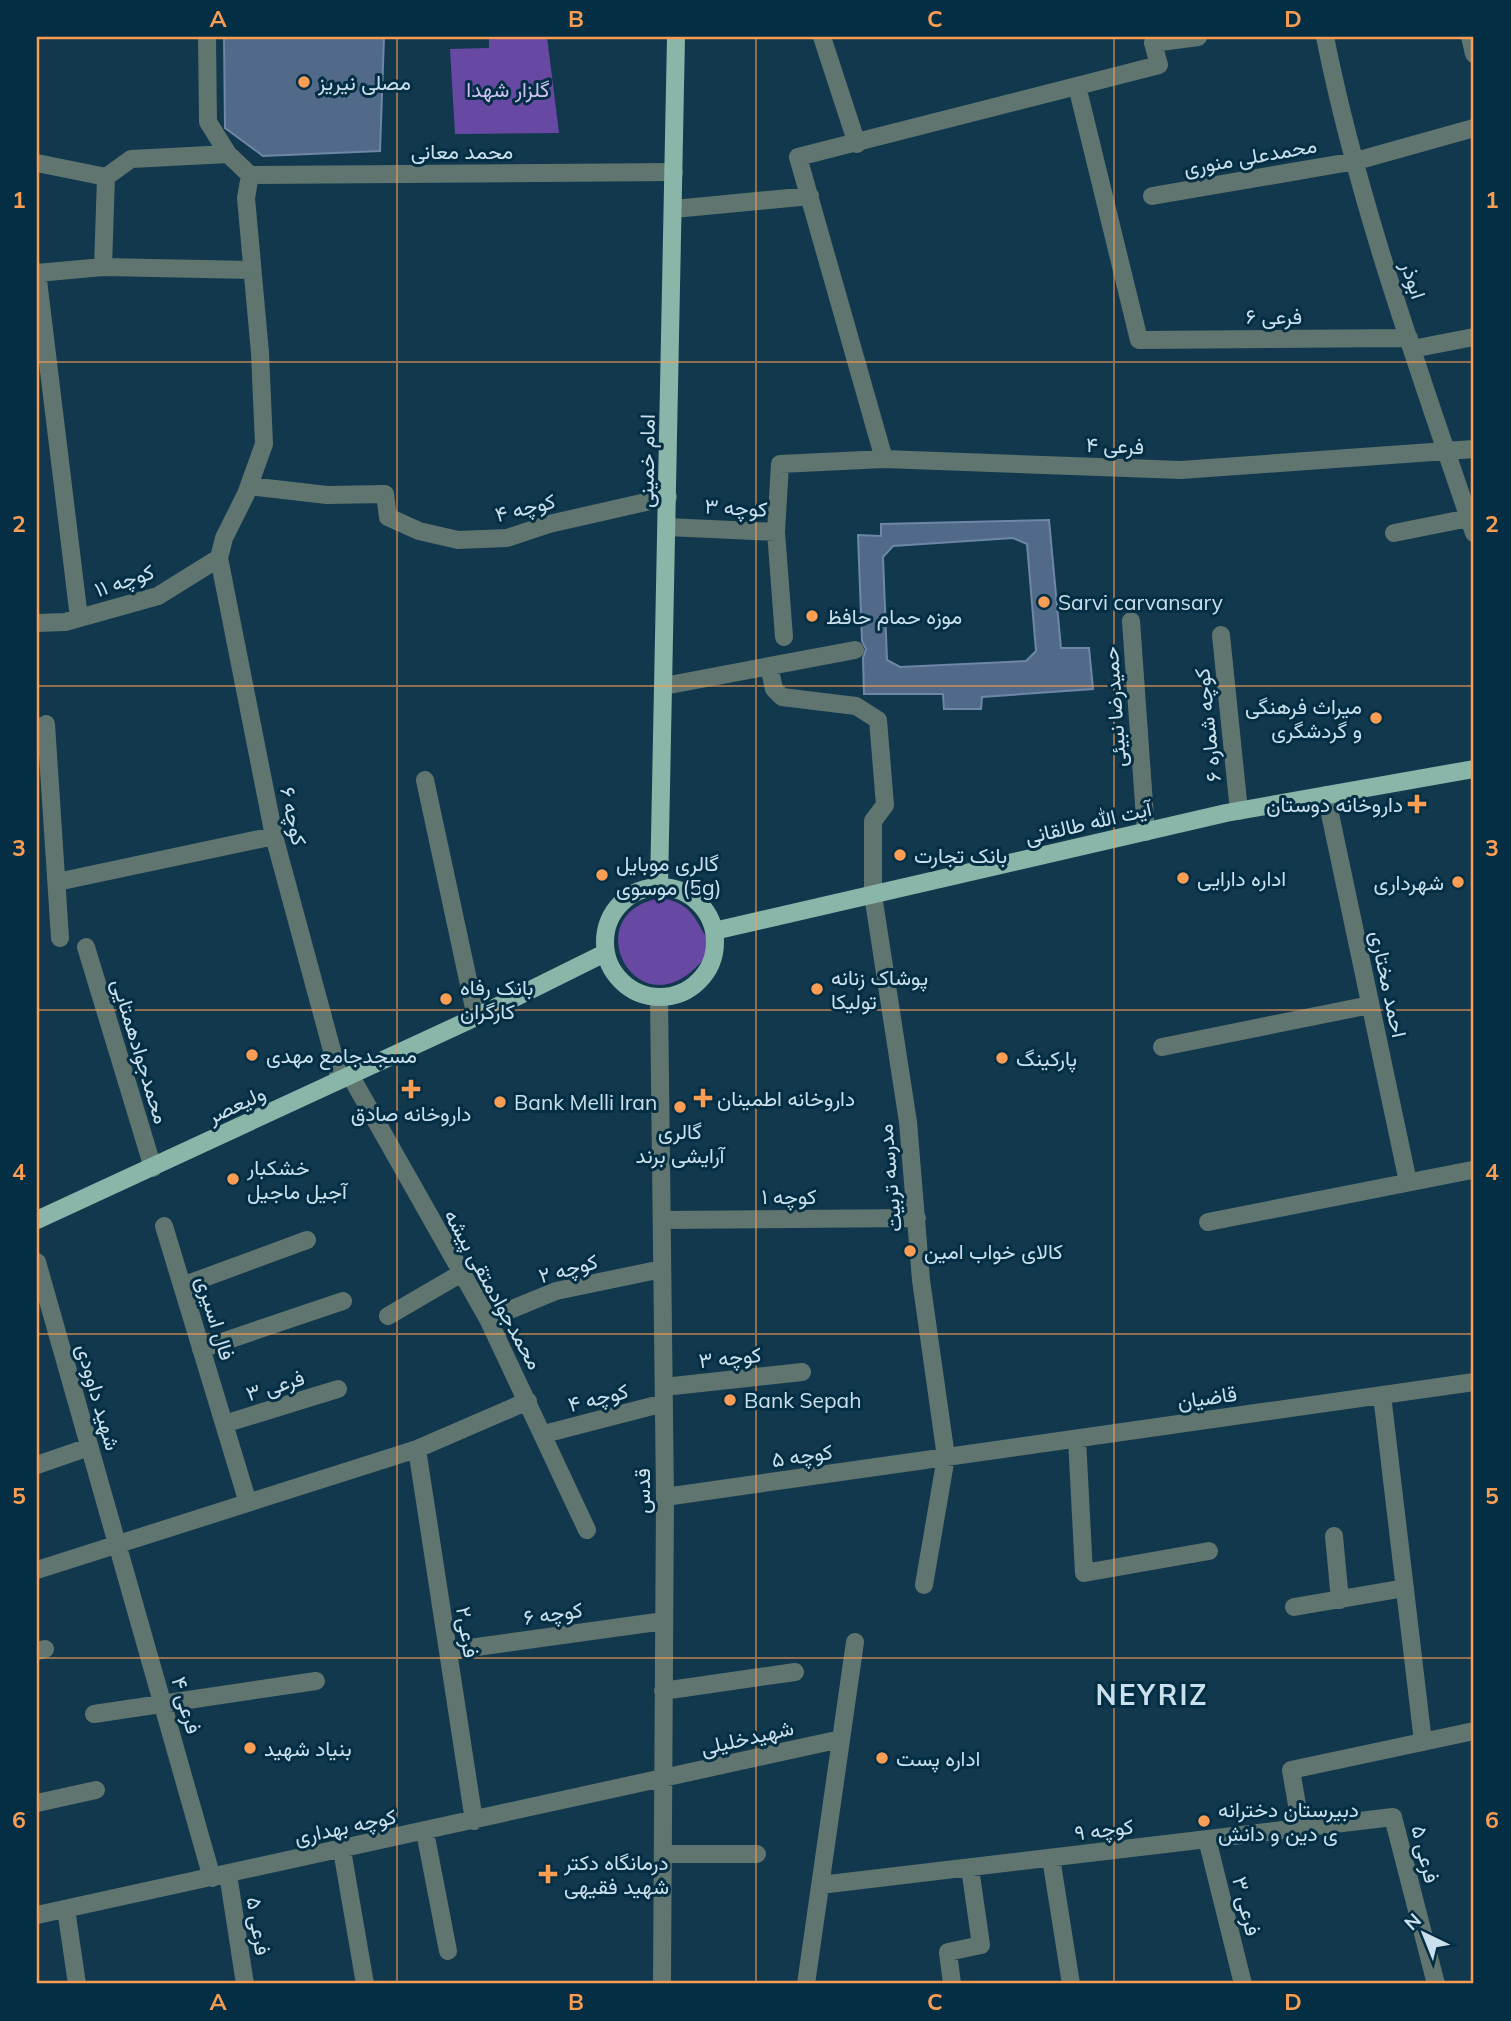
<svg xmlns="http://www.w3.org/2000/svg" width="1511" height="2021" font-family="Mulish,Vazirmatn,sans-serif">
<rect width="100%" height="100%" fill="#11384d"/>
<path fill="#6749a4" d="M 489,37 L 547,37 L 559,133 L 455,134 L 450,49 L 489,48 Z
M 662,898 C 698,905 694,925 715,948 C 704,958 693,973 679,980 C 623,1008 584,909 662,898 Z"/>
<path fill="#526a89" stroke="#6e86a7" stroke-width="2" fill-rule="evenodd" d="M 224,37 L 384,37 L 380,151 L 263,156 L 225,128 Z
M 1049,520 L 1061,648 L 1089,648 L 1093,689 L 982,697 L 981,709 L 944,709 L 943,694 L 864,694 L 863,658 L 866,649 L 862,641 L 858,535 L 881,536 L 881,524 ZM 1013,538 L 1027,544 L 1036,651 L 1026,661 L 900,667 L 887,660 L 883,557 L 893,546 Z"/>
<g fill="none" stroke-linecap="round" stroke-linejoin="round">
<path stroke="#60756f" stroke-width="18" d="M 207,37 L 208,122 L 228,154 L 250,175
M 822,37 L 857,144
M 1325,37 C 1359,206 1419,370 1474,533
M 1470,37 L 1474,54
M 1077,86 L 1159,65 L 1153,43 L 1198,37
M 37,163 L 106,177 L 103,267
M 250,175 L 246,198 L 260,353 L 264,444 L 246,494 L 224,538 L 219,558 L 274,836 L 340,1080
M 250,175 L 674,172
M 106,177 L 131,159 L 228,154
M 1152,196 L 1356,161 L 1474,128
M 674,209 L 810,196
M 37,272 L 79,618
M 37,273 L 103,267 L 252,270
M 1412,349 L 1474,337
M 884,459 L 798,157 L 1077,86 L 1139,340 L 1409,338
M 249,486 L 327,495 L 385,494 L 388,517 L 419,531 L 458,540 L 507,538 L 549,524 L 668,497
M 667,527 L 776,532 L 780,464 L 884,459 L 1181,470 L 1474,449
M 776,532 L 784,637
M 1394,533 L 1469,518
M 1131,621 L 1146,832
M 37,623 L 65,622 L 158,596 L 219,558
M 1221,635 L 1239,811
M 769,666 L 774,689 L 782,697 L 856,706 L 878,720 L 885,805 L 873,821 L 873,895 L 908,1122 L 921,1280 L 946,1457 L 924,1585
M 664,686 L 855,650
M 46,724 L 60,938
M 425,780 L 476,1017
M 1326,795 L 1408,1182
M 57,882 L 274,836
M 86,947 L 153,1168
M 659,997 L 665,1497 L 662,1984
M 1162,1047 L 1370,1005
M 350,1075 L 488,1319 L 587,1530
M 662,1220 L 917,1218
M 1208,1222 L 1472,1170
M 164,1226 L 248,1503
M 37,1262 L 212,1878
M 182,1286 L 307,1240
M 388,1316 L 460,1274
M 488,1319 L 556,1291 L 662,1269
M 201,1349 L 343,1301
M 664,1387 L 802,1372
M 1382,1395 L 1423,1742
M 224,1424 L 338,1389
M 544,1434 L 664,1403
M 1077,1439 L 1084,1573 L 1209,1551
M 417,1449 L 474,1821
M 37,1465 L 89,1447
M 665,1497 L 1474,1382
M 1334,1536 L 1340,1600
M 37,1570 L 417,1449 L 528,1401
M 1294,1607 L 1405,1588
M 37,1651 L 45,1649
M 448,1651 L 664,1621
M 663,1691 L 795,1672
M 94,1714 L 316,1681
M 37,1803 L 96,1790
M 1301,1828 L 1291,1770 L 1474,1731
M 425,1832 L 448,1951
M 1207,1839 L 1243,1984
M 342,1850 L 365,1984
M 663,1854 L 757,1854
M 1051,1858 L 1071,1984
M 228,1874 L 245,1984
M 820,1885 L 1393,1817 L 1436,1984
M 66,1909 L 77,1984
M 37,1915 L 841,1739
M 806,1984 L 855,1642
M 952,1984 L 948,1952 L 981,1945 L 970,1868"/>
<path stroke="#8ab5a9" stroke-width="18" d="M 659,887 L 676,37
M605 942a55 55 0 1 1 110 0a55 55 0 1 1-110 0Z
M 714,931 L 1226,813 L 1474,769
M 37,1220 L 476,1017 L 605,953"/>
</g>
<path fill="none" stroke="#fc9d54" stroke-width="2" stroke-opacity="0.55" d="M 397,37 L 397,1984M 756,37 L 756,1984M 1114,37 L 1114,1984M 37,362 L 1474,362M 37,686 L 1474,686M 37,1010 L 1474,1010M 37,1334 L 1474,1334M 37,1658 L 1474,1658"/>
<g fill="#fc9d54" stroke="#042e43" stroke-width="2.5">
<circle cx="304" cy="82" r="7"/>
<circle cx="1044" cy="602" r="7"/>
<circle cx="812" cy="616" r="7"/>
<circle cx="1376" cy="718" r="7"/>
<path d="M1413.5 793.5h7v7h7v7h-7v7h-7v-7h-7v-7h7z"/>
<circle cx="900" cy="855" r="7"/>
<circle cx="602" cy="875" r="7"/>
<circle cx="1183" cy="878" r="7"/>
<circle cx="1458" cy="882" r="7"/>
<circle cx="817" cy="989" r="7"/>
<circle cx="446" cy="999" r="7"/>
<circle cx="252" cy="1055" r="7"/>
<circle cx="1002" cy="1058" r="7"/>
<path d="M407.5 1078.5h7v7h7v7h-7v7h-7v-7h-7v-7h7z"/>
<path d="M699.5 1087.5h7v7h7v7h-7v7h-7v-7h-7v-7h7z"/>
<circle cx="500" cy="1102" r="7"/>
<circle cx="680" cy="1107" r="7"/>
<circle cx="233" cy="1179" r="7"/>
<circle cx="910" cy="1251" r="7"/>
<circle cx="730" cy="1400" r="7"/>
<circle cx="250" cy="1748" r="7"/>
<circle cx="882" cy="1758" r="7"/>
<circle cx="1204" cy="1821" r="7"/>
<path d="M544.5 1863.5h7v7h7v7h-7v7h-7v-7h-7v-7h7z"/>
</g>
<g text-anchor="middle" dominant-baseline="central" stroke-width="6" stroke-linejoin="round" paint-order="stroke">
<g font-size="21" fill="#cbe0ed" stroke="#042e43" text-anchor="start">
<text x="318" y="82">مصلی نیریز</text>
<text x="1058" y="602">Sarvi carvansary</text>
<text x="826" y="616">موزه حمام حافظ</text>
<text x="1362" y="706" text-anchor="end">میراث فرهنگی<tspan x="1362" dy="24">و گردشگری</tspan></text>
<text x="1403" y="804" text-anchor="end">داروخانه دوستان</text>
<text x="914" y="855">بانک تجارت</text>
<text x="616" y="863">گالری موبایل<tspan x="616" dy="24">موسوی (5g)</tspan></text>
<text x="1197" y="878">اداره دارایی</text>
<text x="1444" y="882" text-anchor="end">شهرداری</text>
<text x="831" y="977">پوشاک زنانه<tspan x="831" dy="24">تولیکا</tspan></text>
<text x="460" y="987">بانک رفاه<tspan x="460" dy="24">کارگران</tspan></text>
<text x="266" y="1055">مسجدجامع مهدی</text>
<text x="1016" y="1058">پارکینگ</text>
<text x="717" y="1098">داروخانه اطمینان</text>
<text x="514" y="1102">Bank Melli Iran</text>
<text x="411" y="1113" text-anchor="middle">داروخانه صادق</text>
<text x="680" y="1131" text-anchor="middle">گالری<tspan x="680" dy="24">آرایشی برند</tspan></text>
<text x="247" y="1167">خشکبار<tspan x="247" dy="24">آجیل ماجیل</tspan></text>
<text x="924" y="1251">کالای خواب امین</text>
<text x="744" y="1400">Bank Sepah</text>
<text x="264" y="1748">بنیاد شهید</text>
<text x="896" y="1758">اداره پست</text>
<text x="1218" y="1809">دبیرستان دخترانه<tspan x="1218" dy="24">ی دین و دانش</tspan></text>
<text x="564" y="1862">درمانگاه دکتر<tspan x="564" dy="24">شهید فقیهی</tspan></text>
</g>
<g font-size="21" fill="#cfc3f5" stroke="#042e43">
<text x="508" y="89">گلزار شهدا</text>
</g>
<g font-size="21" fill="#cbe0ed" stroke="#042e43">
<text x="462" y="151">محمد معانی</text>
<text transform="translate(1250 156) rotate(-10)">محمدعلی منوری</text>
<text transform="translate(1414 280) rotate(72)">ابوذر</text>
<text x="1274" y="316">فرعی ۶</text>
<text transform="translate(1115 445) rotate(2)">فرعی ۴</text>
<text transform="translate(646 461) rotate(-89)">امام خمینی</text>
<text transform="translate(525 507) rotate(-14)">کوچه ۴</text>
<text transform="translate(736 507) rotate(3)">کوچه ۳</text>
<text transform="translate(124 580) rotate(-19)">کوچه ۱۱</text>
<text transform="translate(1114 707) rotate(-94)">حمیدرضا نبیئی</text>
<text transform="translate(1207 725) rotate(-96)">کوچه شماره ۶</text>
<text transform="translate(294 816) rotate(78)">۶ کوچه</text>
<text transform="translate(1088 822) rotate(-13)">آیت الله طالقانی</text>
<text transform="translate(1389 984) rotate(78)">احمد مختاری</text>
<text transform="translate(141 1051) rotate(73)">محمدجوادهمتایی</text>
<text transform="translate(236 1104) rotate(-25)">ولیعصر</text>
<text transform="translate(889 1178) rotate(-95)">مدرسه تربیت</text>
<text x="789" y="1196">کوچه ۱</text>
<text transform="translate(568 1268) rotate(-15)">کوچه ۲</text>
<text transform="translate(494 1289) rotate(61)">محمدجوادمتقی پیشه</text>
<text transform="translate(216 1318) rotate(73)">فال اسیری</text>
<text transform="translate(730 1357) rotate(-6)">کوچه ۳</text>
<text transform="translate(275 1385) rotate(-17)">فرعی ۳</text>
<text transform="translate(99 1397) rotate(74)">شهید داوودی</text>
<text transform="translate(598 1397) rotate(-14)">کوچه ۴</text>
<text transform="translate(1207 1397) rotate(-8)">قاضیان</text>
<text transform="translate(802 1455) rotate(-8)">کوچه ۵</text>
<text transform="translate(642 1491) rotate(-90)">قدس</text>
<text transform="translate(553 1613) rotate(-8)">کوچه ۶</text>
<text transform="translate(468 1632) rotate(81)">فرعی۲</text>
<text transform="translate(187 1705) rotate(74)">فرعی ۴</text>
<text transform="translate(747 1737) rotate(-13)">شهیدخلیلی</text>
<text transform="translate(345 1826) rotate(-12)">کوچه بهداری</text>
<text transform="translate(1104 1829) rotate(-7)">کوچه ۹</text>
<text transform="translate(1426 1854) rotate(76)">فرعی ۵</text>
<text transform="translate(1247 1906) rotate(76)">فرعی ۳</text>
<text transform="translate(259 1926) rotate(81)">فرعی ۵</text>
</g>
<g font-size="28" font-weight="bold" letter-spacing="2" fill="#cbe0ed" stroke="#042e43">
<text x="1152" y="1694">NEYRIZ</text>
</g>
</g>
<rect width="1511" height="2021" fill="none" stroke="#042e43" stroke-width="77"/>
<g transform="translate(1424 1934) rotate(317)" stroke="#042e43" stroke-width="5" paint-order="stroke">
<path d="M0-5L12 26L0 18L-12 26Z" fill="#cbe0ed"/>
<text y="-10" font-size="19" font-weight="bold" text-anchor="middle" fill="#cbe0ed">N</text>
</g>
<rect x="38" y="38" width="1434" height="1944" fill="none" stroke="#fc9d54" stroke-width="2.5"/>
<g font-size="23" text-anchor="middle" font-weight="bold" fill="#fc9d54">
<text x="218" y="27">A</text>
<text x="576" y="27">B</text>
<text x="935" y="27">C</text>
<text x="1293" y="27">D</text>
<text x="19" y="208">1</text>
<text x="1492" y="208">1</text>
<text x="19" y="532">2</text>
<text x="1492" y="532">2</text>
<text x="19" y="856">3</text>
<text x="1492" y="856">3</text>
<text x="19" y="1180">4</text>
<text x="1492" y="1180">4</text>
<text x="19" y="1504">5</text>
<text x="1492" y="1504">5</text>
<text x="19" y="1828">6</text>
<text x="1492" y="1828">6</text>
<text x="218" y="2010">A</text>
<text x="576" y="2010">B</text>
<text x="935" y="2010">C</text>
<text x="1293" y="2010">D</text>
</g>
</svg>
